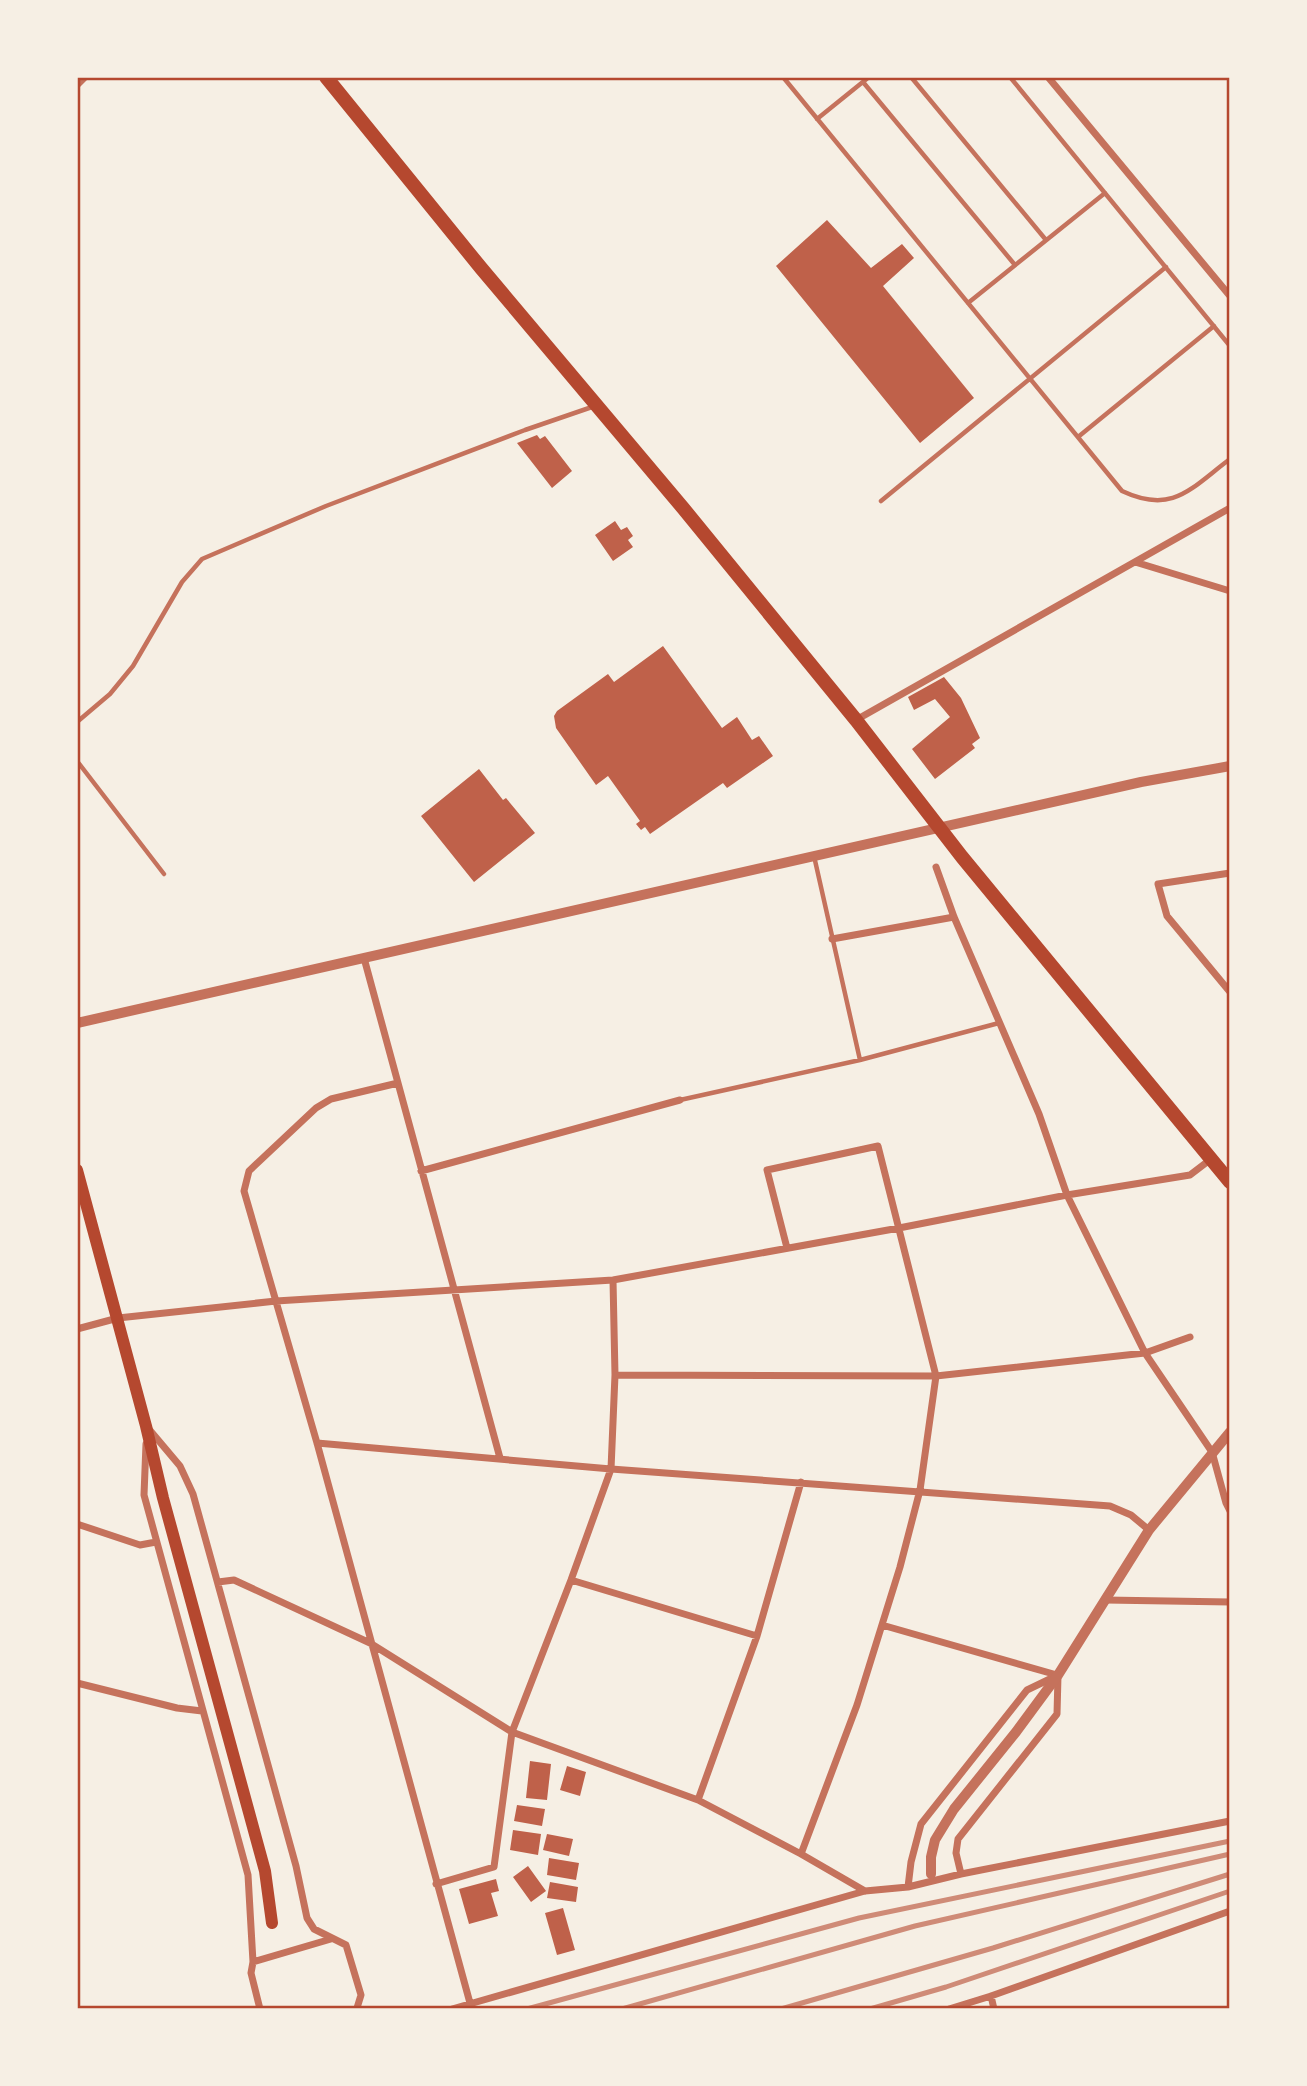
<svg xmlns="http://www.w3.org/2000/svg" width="1307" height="2086" font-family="'DM Sans',sans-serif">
<rect width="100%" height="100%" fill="#f6efe4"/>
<path fill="#bf614a" d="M 827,220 L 871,268 L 902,244 L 914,258 L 883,286 L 974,398 L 920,443 L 776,266 Z
M 537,435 L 540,439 L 545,436 L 572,471 L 552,488 L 517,443 Z
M 615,521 L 621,530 L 627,527 L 633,536 L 628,540 L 633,547 L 613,561 L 595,535 Z
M 663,646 L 722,728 L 737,717 L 752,740 L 759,736 L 773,756 L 727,788 L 723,783 L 650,834 L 645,827 L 641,830 L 636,824 L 640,821 L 608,776 L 596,785 L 556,728 L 554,716 L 557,711 L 608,674 L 614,682 Z
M 944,677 L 961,698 L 980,738 L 972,744 L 975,748 L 935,779 L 912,749 L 950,717 L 935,699 L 914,710 L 908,697 Z
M 479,769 L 503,800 L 506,798 L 535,833 L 474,882 L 421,816 Z
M 530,1761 L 551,1764 L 547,1800 L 526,1798 Z
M 567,1766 L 586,1772 L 580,1796 L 560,1790 Z
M 517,1805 L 545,1809 L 542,1826 L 514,1821 Z
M 513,1830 L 541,1834 L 538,1855 L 510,1850 Z
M 547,1834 L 573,1839 L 569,1856 L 543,1850 Z
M 549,1858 L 579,1863 L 576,1880 L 547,1875 Z
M 528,1866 L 546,1891 L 531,1902 L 513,1877 Z
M 496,1879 L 499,1891 L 491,1893 L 498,1916 L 469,1924 L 459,1889 Z
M 550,1882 L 578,1887 L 576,1902 L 547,1898 Z
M 563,1908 L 575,1950 L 557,1955 L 545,1913 Z"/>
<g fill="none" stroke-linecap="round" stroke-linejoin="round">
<path stroke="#c5725c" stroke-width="4.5" d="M 783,77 L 1122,491 C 1173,515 1191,488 1230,459
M 911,77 L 1046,240
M 1010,77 L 1230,346
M 863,82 L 1015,265
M 817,119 L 869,77
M 968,303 L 1105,193
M 1078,437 L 1214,326
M 881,501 L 1166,267
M 77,722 L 110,694 L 133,666 L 182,582 L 202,559 L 326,506 L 525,430 L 592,407
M 77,761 L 164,874
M 814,856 L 860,1060
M 680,1100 L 860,1060 L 999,1023"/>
<path stroke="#c5725c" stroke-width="7" d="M 1048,77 L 1230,296
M 77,85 L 85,77
M 1135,562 L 1230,591
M 856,720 L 1230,508
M 936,867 L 954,917 L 1039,1114 L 1067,1195 L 1145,1353 L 1212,1452 L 1226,1503 L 1230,1511
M 1230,873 L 1158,884 L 1167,916 L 1230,992
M 832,939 L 954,917
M 364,958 L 500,1458
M 398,1083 L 331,1099 L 316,1108 L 249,1171 L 244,1191 L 317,1443 L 470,2003
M 421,1171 L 680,1100
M 787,1248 L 767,1170 L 878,1146 L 936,1376 L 920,1490 L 900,1567 L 857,1705 L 801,1854
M 77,1329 L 118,1318 L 276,1301 L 613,1280 L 899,1228 L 1067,1195 L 1190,1175 L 1211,1159
M 615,1375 L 936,1376 L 1145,1353 L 1190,1337
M 148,1428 L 180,1466 L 193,1494 L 296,1866 L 307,1918 L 314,1929 L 346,1945 L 361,1995 L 357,2008
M 317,1443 L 611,1469 L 1110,1506 L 1131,1515 L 1149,1530
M 146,1444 L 144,1495 L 248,1875 L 253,1962 L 251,1973 L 260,2009
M 77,1524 L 140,1545 L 156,1542
M 571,1580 L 757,1636
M 218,1582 L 234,1580 L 370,1643 L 512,1732 L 698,1800 L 801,1854 L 865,1891
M 1105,1600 L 1230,1602
M 882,1625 L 1057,1675
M 77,1683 L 177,1708 L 202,1711
M 698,1800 L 757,1636 L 801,1482
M 961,1874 L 956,1853 L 958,1839 L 1057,1714 L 1058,1676
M 436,1884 L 494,1867 L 512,1732 L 571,1580 L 611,1469 L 615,1375 L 613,1280
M 908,1887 L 911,1862 L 921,1824 L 1027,1690 L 1054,1677
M 253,1962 L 331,1939
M 991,1996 L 994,2009
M 452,2009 L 865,1891 L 908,1887 L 961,1874 L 1230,1821
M 949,2009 L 991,1996 L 1230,1911"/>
<path stroke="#c5725c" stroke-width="10" d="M 77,1023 L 1141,782 L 1230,766
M 931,1874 L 931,1857 L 935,1840 L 954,1809 L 1016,1732 L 1058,1675 L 1149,1530 L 1230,1432"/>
<path stroke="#b5482f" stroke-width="12" d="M 77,1170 L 146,1426 L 163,1498 L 265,1871 L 272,1923"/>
<path stroke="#b5482f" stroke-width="14" d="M 326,77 L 481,268 L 683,508 L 856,720 L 962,857 L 1230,1182"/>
<path stroke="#cf8b77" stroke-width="5" d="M 527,2009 L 859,1918 L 1230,1841
M 622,2009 L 915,1926 L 1230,1854
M 781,2009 L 993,1948 L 1230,1874
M 870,2009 L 946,1987 L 1230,1891"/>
</g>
<rect width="1307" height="2086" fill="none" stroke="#f6efe4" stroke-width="158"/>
<rect x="79" y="79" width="1149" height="1928" fill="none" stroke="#b5482f" stroke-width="2.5"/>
</svg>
